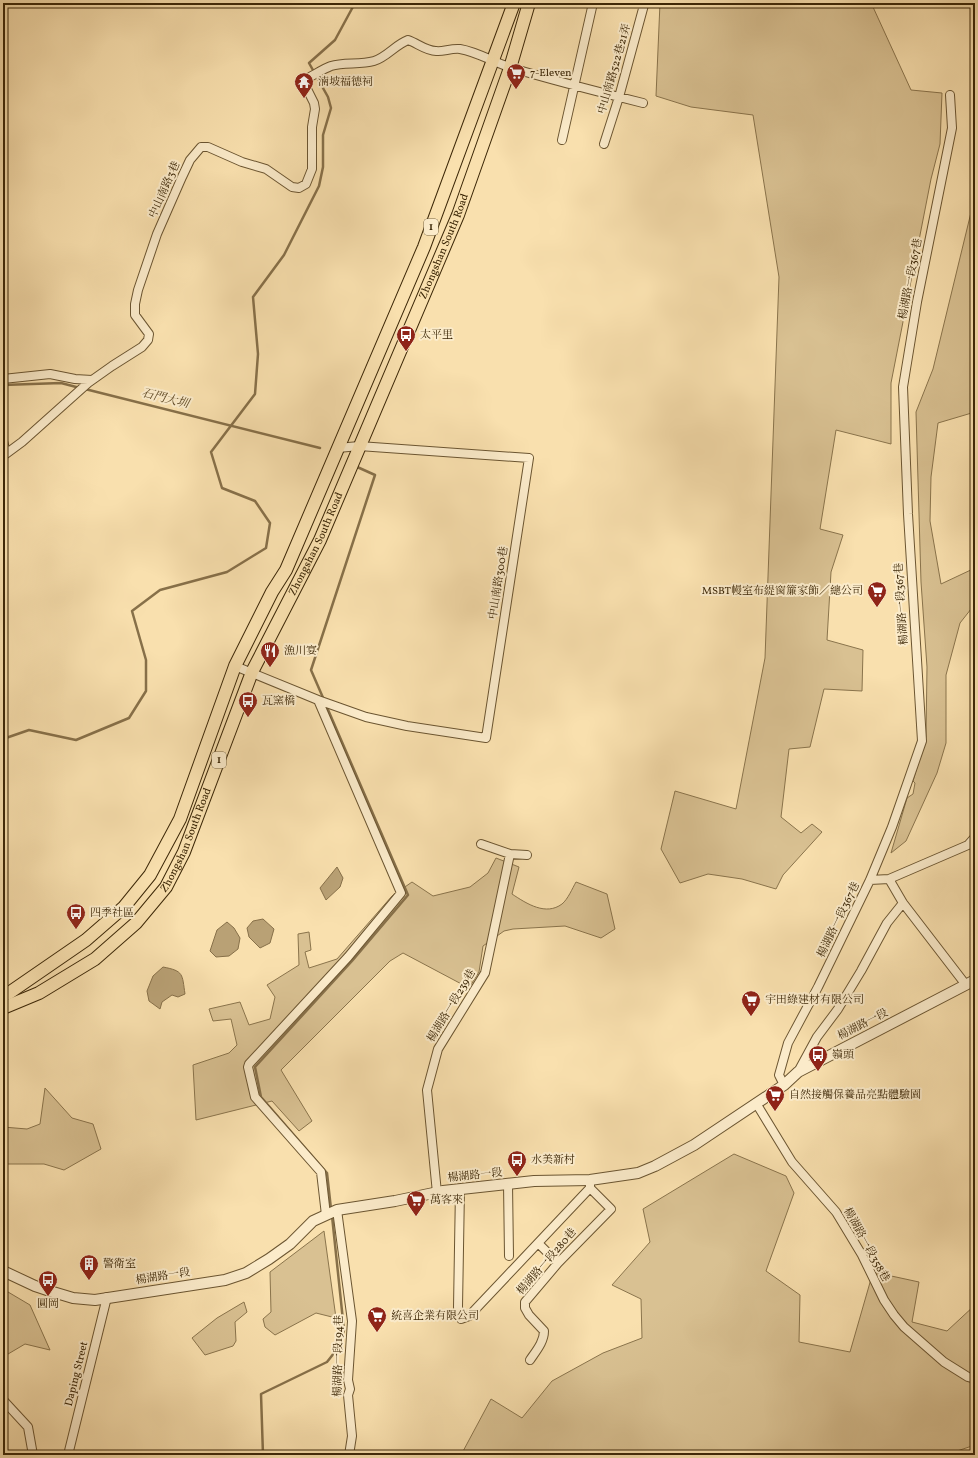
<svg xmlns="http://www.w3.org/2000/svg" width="978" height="1458" font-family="Vollkorn,'Noto Serif TC',serif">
<rect width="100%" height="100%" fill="#f9e0ae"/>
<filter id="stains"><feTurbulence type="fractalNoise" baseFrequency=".005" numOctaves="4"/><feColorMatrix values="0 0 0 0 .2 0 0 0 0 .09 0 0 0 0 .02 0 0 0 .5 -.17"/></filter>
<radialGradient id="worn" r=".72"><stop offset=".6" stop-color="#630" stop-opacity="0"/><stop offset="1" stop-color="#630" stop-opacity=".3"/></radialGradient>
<path fill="#d9c192" stroke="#8a744c" d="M 660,3 L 873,3 L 873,7 L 911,90 L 942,93 L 940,144 L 931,179 L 891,383 L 891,444 L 836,430 L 820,529 L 843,535 L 831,572 L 827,640 L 863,650 L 862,691 L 824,689 L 810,747 L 789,749 L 781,817 L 801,833 L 812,824 L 822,832 L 783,875 L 776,889 L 742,879 L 708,874 L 680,883 L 661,849 L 675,791 L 736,809 L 765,658 L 779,277 L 753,115 L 691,107 L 656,96 Z
M 975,196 L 975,412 L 938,423 L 931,477 L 930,521 L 941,584 L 975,568 L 975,604 L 960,623 L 946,675 L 946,743 L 937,773 L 906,841 L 891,853 L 907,798 L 913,794 L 915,783 L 913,781 L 926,737 L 927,667 L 921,582 L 916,412 L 933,369 Z
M 496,858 L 519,867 L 512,894 C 527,904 546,916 562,904 C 568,899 572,889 576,882 L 607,894 L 615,929 L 601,938 L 565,926 L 513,929 L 504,931 L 483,946 L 479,972 L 469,988 L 403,953 L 390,961 L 281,1070 L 312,1121 L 299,1131 L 272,1101 L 196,1120 L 193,1065 L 229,1053 L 237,1045 L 231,1019 L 213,1021 L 209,1009 L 240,1002 L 249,1025 L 270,1019 L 275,997 L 267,985 L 299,965 L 298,934 L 309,932 L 311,950 L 305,952 L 309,968 L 337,959 L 392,896 L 412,882 L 433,896 L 470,887 L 488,873 Z
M 45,1088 L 72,1118 L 93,1124 L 101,1149 L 64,1170 L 44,1164 L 3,1164 L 3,1127 L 27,1129 L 40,1124 Z
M 734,1154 L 786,1176 L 794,1193 L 766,1271 L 800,1295 L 799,1342 L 850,1352 L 873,1272 L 919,1282 L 912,1322 L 947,1331 L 975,1305 L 975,1445 L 945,1455 L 461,1455 L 491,1399 L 522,1418 L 552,1381 L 603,1353 L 642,1338 L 641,1299 L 612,1285 L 650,1242 L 643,1209 Z
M 324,1231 L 336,1318 L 316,1313 L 275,1335 L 265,1327 L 263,1319 L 271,1312 L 270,1272 Z
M 3,1289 L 30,1305 L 50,1350 L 25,1344 L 3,1357 Z
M 244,1302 L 247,1312 L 235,1322 L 236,1341 L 233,1346 L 205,1355 L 192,1338 L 217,1318 Z"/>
<path fill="#b9a175" stroke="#877049" d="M 337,867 L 343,878 L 340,887 L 326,900 L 320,888 Z
M 263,919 L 274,929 L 270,943 L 260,948 L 249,937 L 247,928 L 253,921 Z
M 227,922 L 234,928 L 240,938 L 238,949 L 229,956 L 216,957 L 210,951 L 217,930 Z
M 163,967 C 184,971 182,974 185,994 L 178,997 L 172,995 L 162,1002 L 160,1009 L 149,1001 L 147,991 L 153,976 Z"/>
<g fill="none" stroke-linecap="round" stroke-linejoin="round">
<path stroke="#877049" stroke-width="2.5" d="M 3,385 L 61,383 L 80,388
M 85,389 L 320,448
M 324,700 L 311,670 L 375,475 L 355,466
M 326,705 L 408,895 L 352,961 L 255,1067 L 261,1097 L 327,1173 L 331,1209
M 3,739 L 29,730 L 76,740 L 129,718 L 146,691 L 146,660 L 132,611 L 160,590 L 227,572 L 266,548 L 270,523 L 255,501 L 222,488 L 211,452 L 255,394 L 258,354 L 253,297 L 284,255 L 319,186 L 323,167 L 323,135 L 331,108 L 328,97 L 309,63 L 335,40 L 355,3
M 263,1455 L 261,1394 L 327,1362 L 338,1348 L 344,1330 L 332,1216"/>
<defs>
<path id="minor" d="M 562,140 L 593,3
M 604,144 L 619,97 L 644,5 L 639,3
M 3,379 L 50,374 L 75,379 L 92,380
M 3,441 L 6,453
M 3,456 L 22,442 L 88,383 L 112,366 L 142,347 L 148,340 L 149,334 L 135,315 L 135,304 L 138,290 L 157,234 L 182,177 L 190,160 L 201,147 L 208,147 L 242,162 L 266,169 L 292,187 L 299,188 L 306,184 L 312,169 L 312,127 L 315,109 L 314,103 L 305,85 L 306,79 C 314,75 323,69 331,66 C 344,62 360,65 374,61 C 387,57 395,45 408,40 C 417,43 426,51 436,51 C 443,52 451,48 460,49 C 478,52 495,63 512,68 C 555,81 599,92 643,103
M 235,666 L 318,700 L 401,893 L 348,957 L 249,1064 L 248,1067 L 255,1097 L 321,1172 L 326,1215
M 318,700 L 366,717 L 407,726 L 486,738 L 529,458 L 359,446 L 338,448
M 481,844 L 510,854 L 527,855
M 889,879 L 903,903 L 966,985
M 870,880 L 889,879 L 968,845 L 975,837
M 798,1072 L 817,1037 L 838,1009 L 861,971 L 887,923 L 903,903
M 784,1085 L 779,1075 L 788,1043 L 818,987 L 870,880 L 892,827 L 922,741 L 908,514 L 903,387 L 917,302 L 952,128 L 950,95
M 756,1103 L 792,1162 L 836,1212 L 862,1255 L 884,1300 L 894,1315 L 904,1327 L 944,1362 L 968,1377 L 975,1379
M 508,1184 L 509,1256
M 460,1189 L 458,1307 L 461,1319 L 469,1316 L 590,1188
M 437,1193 L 427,1090 L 438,1049 L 485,973 L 510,854
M 337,1210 L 352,1321 L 348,1380 L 350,1389 L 348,1395 L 352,1436 L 349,1455
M 538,1243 L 558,1263
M 530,1360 C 536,1351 544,1342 544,1331 L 529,1315 L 525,1308 L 525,1302 L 558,1263 L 611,1209 L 590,1188 L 590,1184
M 3,1400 L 28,1427 L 33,1455
M 68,1455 L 107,1297"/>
<path id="tertiary" d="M 3,1271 L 35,1286 L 53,1292 L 73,1298 L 95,1300 L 225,1280 L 246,1273 L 269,1259 L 290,1244 L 313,1221 L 337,1210 L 395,1201 L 443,1191 L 534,1181 L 590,1180 L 638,1173 L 655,1166 L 694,1145 L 784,1085 L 798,1072 L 975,980"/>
<g id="primary">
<path d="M 3,995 L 9,993 L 86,940 L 124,907 L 150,875 L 180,819 L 235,666 L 272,592 L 286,570 L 424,247 L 514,3"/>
<path id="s1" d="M 3,1008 L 39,993 L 95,959 L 136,923 L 166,887 L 184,852 L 252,672 L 320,540 L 458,215 L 510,68 L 529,3"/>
</g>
</defs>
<use href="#minor" stroke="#6b5531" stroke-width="10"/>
<use href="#tertiary" stroke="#6b5531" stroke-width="12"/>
<use href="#primary" stroke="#3c2707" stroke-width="14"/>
<use href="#minor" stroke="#fbebca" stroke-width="8"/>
<use href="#tertiary" stroke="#fbebca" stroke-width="10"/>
<use href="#primary" stroke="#f9e0ae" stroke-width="12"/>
</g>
<defs>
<symbol id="supermarket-pin" viewBox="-11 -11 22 30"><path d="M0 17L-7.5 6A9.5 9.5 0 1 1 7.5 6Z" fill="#8f2418" stroke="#fbebca"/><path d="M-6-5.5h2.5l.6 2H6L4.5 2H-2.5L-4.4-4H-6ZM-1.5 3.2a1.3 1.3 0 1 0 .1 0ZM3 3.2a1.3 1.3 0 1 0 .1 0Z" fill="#fff"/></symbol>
<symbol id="temple-pin" viewBox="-11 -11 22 30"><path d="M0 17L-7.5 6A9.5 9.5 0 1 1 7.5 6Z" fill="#8f2418" stroke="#fbebca"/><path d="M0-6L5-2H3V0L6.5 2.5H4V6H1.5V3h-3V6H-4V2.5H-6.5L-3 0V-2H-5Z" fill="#fff"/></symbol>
<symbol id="bus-pin" viewBox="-11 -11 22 30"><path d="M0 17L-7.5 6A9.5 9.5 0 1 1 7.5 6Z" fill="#8f2418" stroke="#fbebca"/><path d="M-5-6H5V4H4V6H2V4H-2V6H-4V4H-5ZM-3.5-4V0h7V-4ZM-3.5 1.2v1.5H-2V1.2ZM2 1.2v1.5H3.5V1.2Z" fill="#fff"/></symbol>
<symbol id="restaurant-pin" viewBox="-11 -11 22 30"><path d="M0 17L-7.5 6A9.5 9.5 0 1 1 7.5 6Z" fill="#8f2418" stroke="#fbebca"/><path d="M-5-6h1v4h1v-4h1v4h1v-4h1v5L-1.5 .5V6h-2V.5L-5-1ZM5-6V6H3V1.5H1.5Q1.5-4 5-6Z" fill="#fff"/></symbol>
<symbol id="building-pin" viewBox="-11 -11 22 30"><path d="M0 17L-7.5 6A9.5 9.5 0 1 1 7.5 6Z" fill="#8f2418" stroke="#fbebca"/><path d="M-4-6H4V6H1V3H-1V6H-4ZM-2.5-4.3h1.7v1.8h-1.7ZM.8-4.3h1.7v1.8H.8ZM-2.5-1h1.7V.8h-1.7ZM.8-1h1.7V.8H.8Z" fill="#fff"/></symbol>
</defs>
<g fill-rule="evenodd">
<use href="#supermarket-pin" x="505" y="62" width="22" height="30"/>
<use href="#temple-pin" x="293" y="71" width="22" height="30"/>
<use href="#bus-pin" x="395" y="324" width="22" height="30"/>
<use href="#supermarket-pin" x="866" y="580" width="22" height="30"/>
<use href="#restaurant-pin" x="259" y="640" width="22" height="30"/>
<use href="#bus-pin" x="237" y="690" width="22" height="30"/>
<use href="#bus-pin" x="65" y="902" width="22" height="30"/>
<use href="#supermarket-pin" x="740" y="989" width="22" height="30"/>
<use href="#bus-pin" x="807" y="1044" width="22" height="30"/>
<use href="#supermarket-pin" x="764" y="1084" width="22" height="30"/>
<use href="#bus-pin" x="506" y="1149" width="22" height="30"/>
<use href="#supermarket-pin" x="405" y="1189" width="22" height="30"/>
<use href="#building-pin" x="78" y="1253" width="22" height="30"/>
<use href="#bus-pin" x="37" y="1269" width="22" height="30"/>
<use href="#supermarket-pin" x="366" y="1305" width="22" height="30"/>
</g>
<g text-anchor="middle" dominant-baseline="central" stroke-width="4" stroke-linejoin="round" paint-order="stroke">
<g fill="#fbebca" stroke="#756242" stroke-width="1">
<rect x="424" y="219" width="14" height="16" rx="3"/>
<rect x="212" y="752" width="14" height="16" rx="3"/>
</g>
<g font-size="10" font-weight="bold" fill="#3c2707">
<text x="431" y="227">1</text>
<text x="219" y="760">1</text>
</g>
<g font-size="11" fill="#3c2707" stroke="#fbebca">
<text transform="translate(615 69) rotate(-74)">中山南路522巷21弄</text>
<text transform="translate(165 190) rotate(-66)">中山南路3巷</text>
<text stroke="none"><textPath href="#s1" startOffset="905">Zhongshan South Road</textPath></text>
<text transform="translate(911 279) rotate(-79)">楊湖路一段367巷</text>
<text stroke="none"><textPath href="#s1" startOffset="581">Zhongshan South Road</textPath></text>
<text transform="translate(499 583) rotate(-81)">中山南路300巷</text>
<text transform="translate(902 604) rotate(-94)">楊湖路一段367巷</text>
<text stroke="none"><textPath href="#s1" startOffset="257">Zhongshan South Road</textPath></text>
<text transform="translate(839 920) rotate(-64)">楊湖路一段367巷</text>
<text transform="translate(452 1006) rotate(-59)">楊湖路一段239巷</text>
<text transform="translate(863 1025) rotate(-27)">楊湖路一段</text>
<text transform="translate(475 1176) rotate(-6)">楊湖路一段</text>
<text transform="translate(866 1245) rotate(61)">楊湖路一段358巷</text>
<text transform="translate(547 1262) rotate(-49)">楊湖路一段280巷</text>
<text transform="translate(163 1277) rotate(-9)">楊湖路一段</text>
<text transform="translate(339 1356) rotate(-89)">楊湖路一段194巷</text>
<text transform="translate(77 1374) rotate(-76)">Daping Street</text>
</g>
<g font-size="11" fill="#3c2707" stroke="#fbebca" text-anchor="start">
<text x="530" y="73">7-Eleven</text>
<text x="318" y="82">湳坡福德祠</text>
<text x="420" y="335">太平里</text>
<text x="863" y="591" text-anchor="end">MSBT幔室布緹窗簾家飾／總公司</text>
<text x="284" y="651">漁川宴</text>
<text x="262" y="701">瓦窯橋</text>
<text x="90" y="913">四季社區</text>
<text x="765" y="1000">宇田綠建材有限公司</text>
<text x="832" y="1055">嶺頭</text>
<text x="789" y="1095">自然接觸保養品亮點體驗園</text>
<text x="531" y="1160">水美新村</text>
<text x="430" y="1200">萬客來</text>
<text x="103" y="1264">警衛室</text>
<text x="48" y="1304" text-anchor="middle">圓岡</text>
<text x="391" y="1316">統喜企業有限公司</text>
</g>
<g font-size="12" font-style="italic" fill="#624c28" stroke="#fbebca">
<text transform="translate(165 399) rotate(14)">石門大圳</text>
</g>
</g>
<rect width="978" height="1458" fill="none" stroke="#f9e0ae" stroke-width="16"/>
<rect x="4" y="4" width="970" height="1450" fill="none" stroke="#3c2707" stroke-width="2"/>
<rect x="8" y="8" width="962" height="1442" fill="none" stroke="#3c2707"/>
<rect width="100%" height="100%" filter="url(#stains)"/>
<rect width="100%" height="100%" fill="url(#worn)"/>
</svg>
